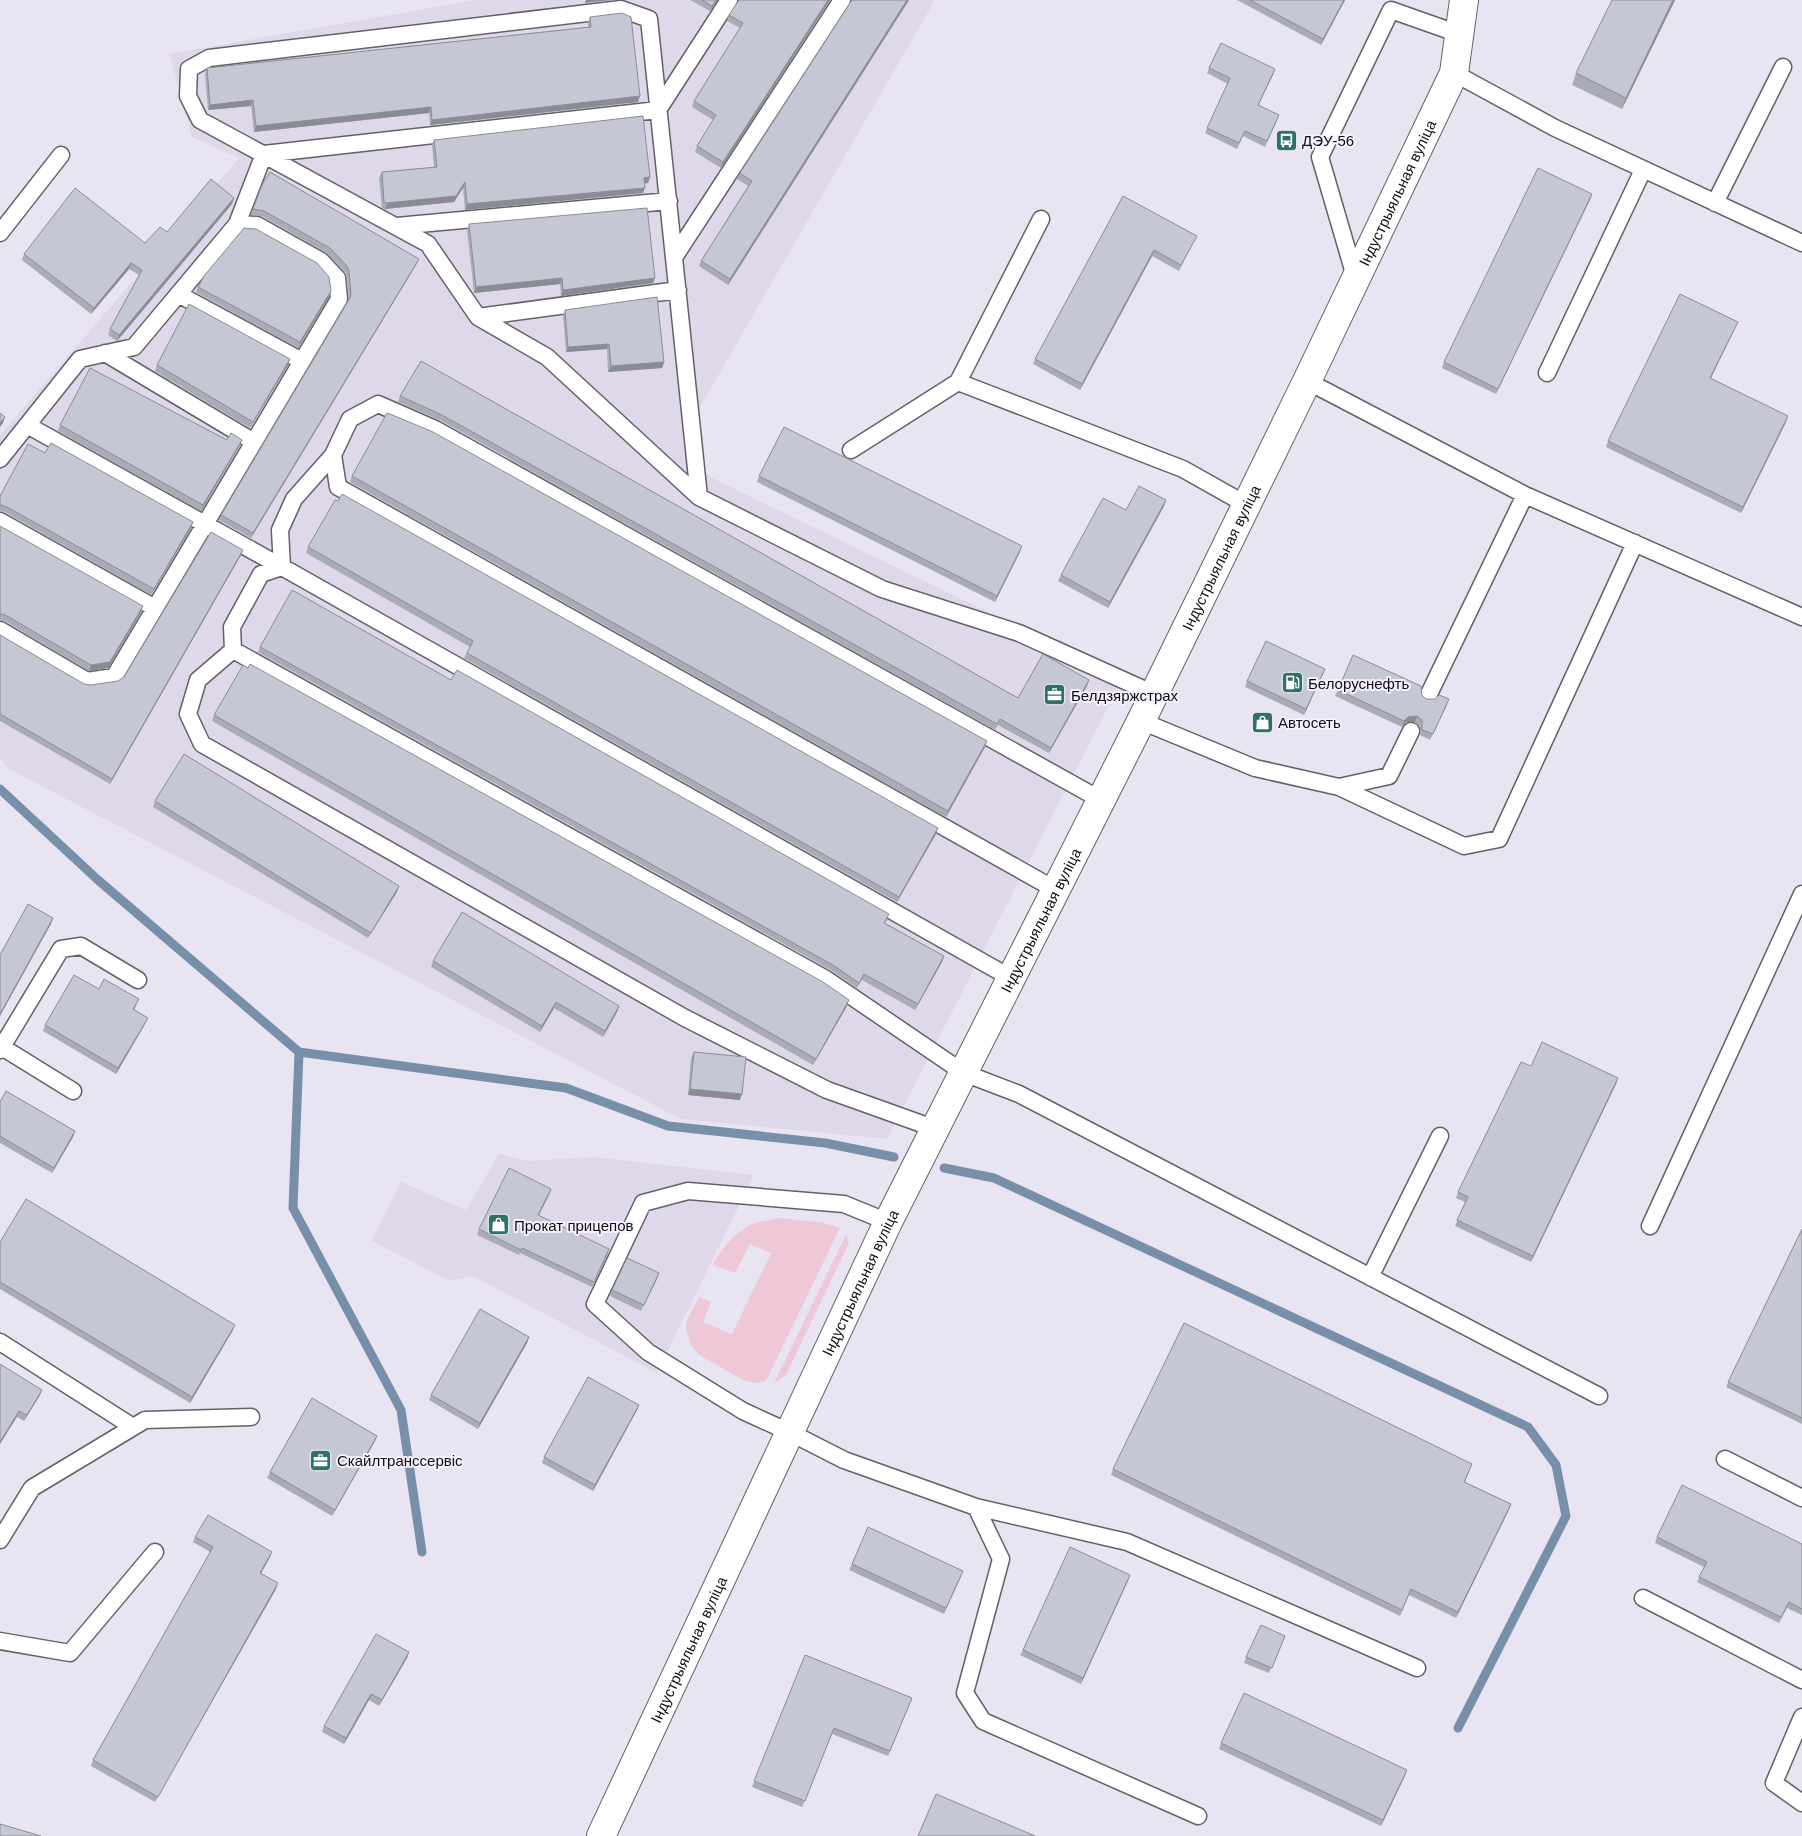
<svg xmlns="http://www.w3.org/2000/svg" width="1802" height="1836" font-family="Helvetica,sans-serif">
<rect width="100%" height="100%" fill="#e8e4f1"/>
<path fill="#dfd8eb" d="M 476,0 L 935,0 L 692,421 L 698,471 L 1123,678 L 887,1139 L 681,1119 L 9,769 L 0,758 L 0,435 L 239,158 L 192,137 L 169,54 Z
M 499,1154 L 527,1161 L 595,1157 L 754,1175 L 657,1373 L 473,1276 L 450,1281 L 372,1241 L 401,1182 L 466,1210 Z"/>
<path fill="#eec8d7" d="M 781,1218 L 824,1223 L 840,1228 L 766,1381 L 755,1383 L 743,1380 L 698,1354 L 691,1345 L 686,1329 L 687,1320 L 699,1297 L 711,1302 L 703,1322 L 732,1334 L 771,1253 L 750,1244 L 735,1273 L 713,1265 C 721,1248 733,1235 750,1225 C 758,1221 771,1220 781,1218 Z
M 846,1235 L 849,1243 L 786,1375 L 774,1383 Z"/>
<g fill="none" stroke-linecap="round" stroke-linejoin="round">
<path stroke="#788fa9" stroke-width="9" d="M 0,789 L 98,880 L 299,1052 L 566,1088 L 668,1126 L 825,1143 L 894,1157
M 299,1052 L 293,1208 L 401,1410 L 422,1552
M 944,1168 L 994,1178 L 1528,1427 L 1556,1465 L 1566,1516 L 1458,1728"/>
<defs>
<path id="lane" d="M 1454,73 L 1555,128 L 1802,243
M 1715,203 L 1783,67
M 237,224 L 264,154 L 658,110 L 729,0
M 397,226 L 669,201
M 0,233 L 61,155
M 675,256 L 842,0
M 1356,280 L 1320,157 L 1391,10 L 1459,34
M 178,294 L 302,361
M 478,317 L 678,290
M 105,353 L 254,442
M 1547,373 L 1643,170
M 1307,381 L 1525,495 L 1802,617
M 958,382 L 1041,219
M 27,425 L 282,567 L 280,530 L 294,499 L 333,455
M 851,450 L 958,382 L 1183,469 L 1247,505
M 0,459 L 80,359 L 134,347 L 237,224 L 257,225 L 321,261 L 337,278 L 339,299 L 114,677 L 87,681 L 0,630
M 699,497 L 649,19 L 621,9 L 209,58 L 189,69 L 188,96 L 200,120 L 428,244 L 478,317 L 547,357 L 699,497 L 882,589 L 1019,633 L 1154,694
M 0,521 L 155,608
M 233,650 L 198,680 L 188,714 L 202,744 L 685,1018 L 827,1090 L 936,1129
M 1428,696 L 1525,495
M 1141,721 L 1255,768 L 1339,787 L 1389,776 L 1411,731
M 1339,787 L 1464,846 L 1499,839 L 1635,543
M 1056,890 L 338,487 L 333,455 L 350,419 L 378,404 L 435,429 L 1101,800
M 1011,978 L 282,567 L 261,574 L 232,627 L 233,650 L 826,979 L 964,1073 L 1019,1094 L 1599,1396
M 2,1047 L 73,1091
M 0,1050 L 61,949 L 81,946 L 138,980
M 888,1222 L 844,1204 L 688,1191 L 643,1203 L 595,1304 L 648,1352 L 743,1411 L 789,1432 L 844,1460 L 976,1507 L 1127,1542 L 1417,1668
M 1650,1226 L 1802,894
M 1370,1277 L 1440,1136
M 0,1342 L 133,1427
M 1725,1459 L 1802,1498
M 976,1507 L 1001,1559 L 965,1693 L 983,1721 L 1198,1816
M 0,1540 L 32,1488 L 145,1420 L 251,1417
M 1643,1598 L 1802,1680
M 0,1641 L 70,1653 L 155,1552
M 1802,1717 L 1774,1783 L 1802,1803"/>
<g id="street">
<path id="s1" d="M 601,1836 L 888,1222 L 1141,721 L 1307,381 L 1454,73 L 1464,0"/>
</g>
</defs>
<use href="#lane" stroke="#63606a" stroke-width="19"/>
<use href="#street" stroke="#63606a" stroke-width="30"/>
<use href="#lane" stroke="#fff" stroke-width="16"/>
<use href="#street" stroke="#fff" stroke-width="28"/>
</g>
<path fill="#a9acb6" d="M 690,0 L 718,0 L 710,11 Z
M 738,0 L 830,0 L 721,168 L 695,152 L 697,146 L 713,120 L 692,107 L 694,101 L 740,28 L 727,21 L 729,15 L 738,2 Z
M 852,0 L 909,0 L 728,285 L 699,266 L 701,261 L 748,186 L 737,179 L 740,173 Z
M 1237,0 L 1345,0 L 1321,45 Z
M 1675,0 L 1622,109 L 1572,85 L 1576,73 Z
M 590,17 L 638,102 L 430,125 L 429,113 L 254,132 L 251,106 L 208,110 L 205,74 L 207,68 L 588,27 L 588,23 Z
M 1209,68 L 1275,69 L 1258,105 L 1277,121 L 1265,147 L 1243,136 L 1237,149 L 1205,133 L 1228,84 L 1207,73 Z
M 434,140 L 650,177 L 648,183 L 644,183 L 643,193 L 465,210 L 463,188 L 454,202 L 385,209 L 382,208 L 379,178 L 382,172 L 434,167 L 432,145 Z
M 262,185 L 419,259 L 416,265 L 251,538 L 219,520 L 221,515 L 349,299 L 347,277 L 345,272 L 328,254 L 262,216 L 251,215 Z
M 1592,194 L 1496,394 L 1442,368 L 1444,362 Z
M 1123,196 L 1194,241 L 1179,271 L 1152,256 L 1080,390 L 1033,364 L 1035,359 Z
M 232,204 L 117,341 L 108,335 L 110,329 L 139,275 L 129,269 L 91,314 L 22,260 L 24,254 L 145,243 L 167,232 Z
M 469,224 L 653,283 L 561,296 L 560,284 L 474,293 L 467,230 Z
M 198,287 L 331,291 L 329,297 L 298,348 L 196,292 Z
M 565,310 L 664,362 L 662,368 L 608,372 L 607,349 L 566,352 L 563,316 Z
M 1735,328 L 1711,378 L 1786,422 L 1741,513 L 1606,447 L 1608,441 Z
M 290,359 L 288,365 L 250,428 L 155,371 L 157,365 Z
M 421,361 L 1018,698 L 1087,686 L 1049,753 L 998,725 L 995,730 L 440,420 L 398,402 L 400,396 Z
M 60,425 L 227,440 L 240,445 L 201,511 L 58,431 Z
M 45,453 L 193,522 L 191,528 L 151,595 L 5,512 L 0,511 L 0,496 Z
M 352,476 L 985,747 L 946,817 L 350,482 Z
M 759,476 L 1020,552 L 995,602 L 757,482 Z
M 1166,500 L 1164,506 L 1108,608 L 1058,581 L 1061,575 L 1126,510 Z
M 0,526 L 141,612 L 108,668 L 89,671 L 5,621 L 0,620 Z
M 308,547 L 936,834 L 897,902 L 464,658 L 470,647 L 306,553 Z
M 241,555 L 110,784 L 0,721 L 0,635 L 84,684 L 91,685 L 118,681 L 124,677 Z
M 260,647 L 451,680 L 887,920 L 885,923 L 944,956 L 942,962 L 915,1010 L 862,980 L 857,988 L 831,970 L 258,652 Z
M 1325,669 L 1304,715 L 1245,687 L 1247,681 Z
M 1338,690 L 1422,695 L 1426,699 L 1447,705 L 1430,740 L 1420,735 L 1420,726 L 1415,722 L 1406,722 L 1402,727 L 1335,696 Z
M 214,715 L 847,1006 L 813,1065 L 212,721 Z
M 155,801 L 397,892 L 368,938 L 153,807 Z
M 433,961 L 619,1006 L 617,1012 L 603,1037 L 554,1008 L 540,1032 L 431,967 Z
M 99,989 L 137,1005 L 134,1010 L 145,1024 L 116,1074 L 43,1031 L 45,1025 Z
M 694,1052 L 740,1100 L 688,1095 L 691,1058 Z
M 1531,1066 L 1616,1084 L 1531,1262 L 1455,1226 L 1465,1202 L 1456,1198 L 1458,1192 Z
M 0,1102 L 75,1131 L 73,1137 L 52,1173 L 0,1143 Z
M 551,1189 L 538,1216 L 607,1255 L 592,1287 L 520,1253 L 519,1255 L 477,1235 L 479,1229 Z
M 1802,1229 L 1802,1424 L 1726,1387 Z
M 0,1242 L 233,1330 L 190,1403 L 0,1289 Z
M 657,1279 L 641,1311 L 610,1296 L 612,1290 Z
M 529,1337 L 527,1343 L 478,1429 L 429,1400 L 431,1395 Z
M 0,1364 L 40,1395 L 24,1421 L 17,1417 Z
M 639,1405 L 637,1410 L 593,1491 L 542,1463 L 544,1457 Z
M 377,1436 L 375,1441 L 332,1516 L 267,1478 L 270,1472 Z
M 1472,1464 L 1465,1482 L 1511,1504 L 1456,1618 L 1409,1595 L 1400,1616 L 1111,1475 L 1113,1469 Z
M 195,1537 L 270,1557 L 261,1573 L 276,1589 L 155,1802 L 91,1766 L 93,1760 L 210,1552 L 193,1542 Z
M 1657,1537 L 1802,1544 L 1802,1615 L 1787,1608 L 1779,1623 L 1697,1582 L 1704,1567 L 1655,1543 Z
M 852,1564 L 961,1577 L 944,1614 L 849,1570 Z
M 1130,1575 L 1081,1684 L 1020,1655 L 1023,1650 Z
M 1285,1636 L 1269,1673 L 1244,1663 L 1246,1657 Z
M 409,1652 L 407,1658 L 379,1706 L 369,1700 L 344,1744 L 322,1732 L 324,1726 Z
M 805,1655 L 912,1698 L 888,1756 L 832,1734 L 802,1807 L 752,1787 Z
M 1221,1743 L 1407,1770 L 1381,1826 L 1219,1749 Z"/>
<path fill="#8a8c94" d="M 586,0 L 612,0 L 585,3 Z
M 716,0 L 718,0 L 710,11 L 712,6 Z
M 828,0 L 830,0 L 721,168 L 723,162 Z
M 907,0 L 909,0 L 728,285 L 730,279 Z
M 1344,0 L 1345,0 L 1321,45 L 1323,39 Z
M 1673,0 L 1675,0 L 1622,109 L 1626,98 Z
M 1275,69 L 1273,75 L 1256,110 L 1258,105 Z
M 640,96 L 638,102 L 430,125 L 432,120 Z
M 253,100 L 251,106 L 208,110 L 210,105 Z
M 431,107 L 429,113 L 254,132 L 256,126 Z
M 650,177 L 648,183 L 642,184 L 644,178 Z
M 465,182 L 463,188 L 454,202 L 385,209 L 387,203 Z
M 645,188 L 643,193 L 465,210 L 467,204 Z
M 1592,194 L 1590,200 L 1496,394 L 1498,389 Z
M 234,198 L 232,204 L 117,341 L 119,335 Z
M 1154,250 L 1152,256 L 1080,390 L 1082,384 Z
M 419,259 L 416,265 L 251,538 L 253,533 Z
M 131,263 L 129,269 L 91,314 L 94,308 Z
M 562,278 L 560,284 L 474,293 L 476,287 Z
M 655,278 L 653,283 L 561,296 L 563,290 Z
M 331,291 L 329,297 L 298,348 L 300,342 Z
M 1738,322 L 1735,328 L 1708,384 L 1710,378 Z
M 609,344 L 607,349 L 566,352 L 568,347 Z
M 290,359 L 288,365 L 250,428 L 253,422 Z
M 664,362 L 662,368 L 608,372 L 611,366 Z
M 1788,416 L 1786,422 L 1741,513 L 1743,507 Z
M 5,417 L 3,423 L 0,427 L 0,423 Z
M 242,440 L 240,445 L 201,511 L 203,505 Z
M 1166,500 L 1164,506 L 1108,608 L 1110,602 Z
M 193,522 L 191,528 L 151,595 L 154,589 Z
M 1022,546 L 1020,552 L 995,602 L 997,596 Z
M 243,550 L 241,555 L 110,784 L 112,779 Z
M 143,606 L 141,612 L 108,668 L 89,671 L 91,665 Z
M 1325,669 L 1323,674 L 1304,715 L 1306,709 Z
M 1089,680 L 1087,686 L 1049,753 L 1051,748 Z
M 1417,716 L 1415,722 L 1406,722 L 1402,727 L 1404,721 L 1408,717 Z
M 987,741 L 985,747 L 946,817 L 948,811 Z
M 938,828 L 936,834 L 897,902 L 899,897 Z
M 399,886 L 397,892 L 368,938 L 371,933 Z
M 53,918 L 51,924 L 0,1016 L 0,1014 Z
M 944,956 L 942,962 L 915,1010 L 918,1004 Z
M 849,1000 L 847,1006 L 813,1065 L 816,1059 Z
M 556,1002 L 554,1008 L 540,1032 L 542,1026 Z
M 619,1006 L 617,1012 L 603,1037 L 605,1031 Z
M 148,1018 L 145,1024 L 116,1074 L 118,1068 Z
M 1618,1078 L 1616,1084 L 1531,1262 L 1533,1256 Z
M 690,1089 L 742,1094 L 740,1100 L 688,1095 Z
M 75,1131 L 73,1137 L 52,1173 L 54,1168 Z
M 551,1189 L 549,1195 L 536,1221 L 538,1215 Z
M 609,1249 L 607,1255 L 592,1287 L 594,1282 Z
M 659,1273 L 657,1279 L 641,1311 L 644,1305 Z
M 235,1325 L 233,1330 L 190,1403 L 192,1397 Z
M 529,1337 L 527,1343 L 478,1429 L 480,1423 Z
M 42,1390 L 40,1395 L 24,1421 L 27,1415 Z
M 639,1405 L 637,1410 L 593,1491 L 595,1485 Z
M 19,1411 L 17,1417 L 0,1444 L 0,1442 Z
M 377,1436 L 375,1441 L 332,1516 L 335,1510 Z
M 1511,1504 L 1509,1510 L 1456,1618 L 1458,1612 Z
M 272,1552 L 270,1557 L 258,1579 L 260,1573 Z
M 1130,1575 L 1128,1581 L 1081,1684 L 1083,1678 Z
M 278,1583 L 276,1589 L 155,1802 L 158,1797 Z
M 409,1652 L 407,1658 L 379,1706 L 382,1700 Z
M 371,1694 L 369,1700 L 344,1744 L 346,1738 Z
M 1407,1770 L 1405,1776 L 1381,1826 L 1383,1820 Z"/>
<path fill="#c5c8d4" stroke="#8a8c94" d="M 702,0 L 716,0 L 712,6 Z
M 739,0 L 828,0 L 723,162 L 697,146 L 716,115 L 694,101 L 743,23 L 729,15 Z
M 852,0 L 907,0 L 730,279 L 701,261 L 752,181 L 740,173 Z
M 1250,0 L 1344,0 L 1323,39 Z
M 1612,0 L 1673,0 L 1626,98 L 1576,73 Z
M 622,13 L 631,17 L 640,96 L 432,120 L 431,107 L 256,126 L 253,100 L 210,105 L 207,68 L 591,27 L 590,17 Z
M 1221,43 L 1275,69 L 1258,105 L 1279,115 L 1267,141 L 1245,131 L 1239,143 L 1207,128 L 1230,78 L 1209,68 Z
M 643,116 L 650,177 L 644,178 L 645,188 L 467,204 L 465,182 L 456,196 L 387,203 L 384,202 L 382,172 L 437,167 L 434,140 Z
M 1538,168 L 1592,194 L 1498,389 L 1444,362 Z
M 270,172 L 419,259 L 253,533 L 221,515 L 350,298 L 351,293 L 349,271 L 347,266 L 330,248 L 264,211 L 253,209 L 262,185 Z
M 211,179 L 234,198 L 119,335 L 110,329 L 142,270 L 131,263 L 94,308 L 24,254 L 75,188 L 145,243 L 160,227 L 167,232 Z
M 1123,196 L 1197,236 L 1181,265 L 1154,250 L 1082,384 L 1035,359 Z
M 647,208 L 655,278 L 563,290 L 562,278 L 476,287 L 469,224 Z
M 244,228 L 256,229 L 317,263 L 329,277 L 331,291 L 300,342 L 198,287 L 204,276 Z
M 1680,294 L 1738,322 L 1710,378 L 1788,416 L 1743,507 L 1608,441 Z
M 657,297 L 664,362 L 611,366 L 609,344 L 568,347 L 565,310 Z
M 189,304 L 290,359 L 253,422 L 157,365 Z
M 421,361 L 1018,698 L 1043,654 L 1089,680 L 1051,748 L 1000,719 L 997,724 L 442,415 L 400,396 Z
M 90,368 L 227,440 L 231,433 L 242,440 L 203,505 L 60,425 Z
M 0,413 L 5,417 L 0,423 Z
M 387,413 L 390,414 L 433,432 L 987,741 L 948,811 L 352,476 Z
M 784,427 L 1022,546 L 997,596 L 759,476 Z
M 51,443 L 193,522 L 154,589 L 7,507 L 1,505 L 0,506 L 0,496 L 28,444 L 45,453 Z
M 1139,486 L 1166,500 L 1110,602 L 1061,575 L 1103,498 L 1126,510 Z
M 342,494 L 938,828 L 899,897 L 467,653 L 473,641 L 308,547 L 335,500 L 338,501 Z
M 0,526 L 143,606 L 110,662 L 91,665 L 7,616 L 2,614 L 0,615 Z
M 211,532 L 243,550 L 112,779 L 0,714 L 0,635 L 84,684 L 91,685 L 118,681 L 124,677 Z
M 292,590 L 451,680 L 457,670 L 889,914 L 884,923 L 944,956 L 918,1004 L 864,974 L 859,983 L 833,965 L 260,647 Z
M 1266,641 L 1325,669 L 1306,709 L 1247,681 Z
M 1353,655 L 1421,686 L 1422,695 L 1426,699 L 1435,699 L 1439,695 L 1449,699 L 1433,734 L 1422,730 L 1422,720 L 1417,716 L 1408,717 L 1404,721 L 1338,690 Z
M 250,664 L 823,982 L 849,1000 L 816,1059 L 214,715 L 243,665 L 248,668 Z
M 184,754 L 399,886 L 371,933 L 155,801 Z
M 28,904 L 53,918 L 0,1014 L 0,955 Z
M 462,912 L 619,1006 L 605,1031 L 556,1002 L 542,1026 L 433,961 Z
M 74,975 L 99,989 L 104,979 L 139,999 L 133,1009 L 148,1018 L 118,1068 L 45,1025 Z
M 1542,1042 L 1618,1078 L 1533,1256 L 1457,1220 L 1468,1197 L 1458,1192 L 1521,1062 L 1531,1066 Z
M 694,1052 L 746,1057 L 742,1094 L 690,1089 Z
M 6,1091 L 75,1131 L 54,1168 L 0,1136 L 0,1102 Z
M 509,1168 L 551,1189 L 538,1215 L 609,1249 L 594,1282 L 522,1248 L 521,1250 L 479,1229 Z
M 26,1199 L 235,1325 L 192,1397 L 0,1282 L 0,1242 Z
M 1802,1229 L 1802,1418 L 1728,1382 Z
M 627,1258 L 659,1273 L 644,1305 L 612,1290 Z
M 480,1309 L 529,1337 L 480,1423 L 431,1395 Z
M 1184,1323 L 1472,1464 L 1464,1482 L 1511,1504 L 1458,1612 L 1411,1589 L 1402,1610 L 1113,1469 Z
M 0,1364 L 42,1390 L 27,1415 L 19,1411 L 0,1442 Z
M 588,1377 L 639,1405 L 595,1485 L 544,1457 Z
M 312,1398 L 377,1436 L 335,1510 L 270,1472 Z
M 1682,1485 L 1802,1544 L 1802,1609 L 1789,1602 L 1781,1617 L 1699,1577 L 1707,1562 L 1657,1537 Z
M 208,1515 L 272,1552 L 260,1573 L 278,1583 L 158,1797 L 93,1760 L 213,1547 L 195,1537 Z
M 868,1527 L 963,1571 L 946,1608 L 852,1564 Z
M 1070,1547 L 1130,1575 L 1083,1678 L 1023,1650 Z
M 1261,1625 L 1285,1636 L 1272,1668 L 1246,1657 Z
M 376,1634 L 409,1652 L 382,1700 L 371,1694 L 346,1738 L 324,1726 Z
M 805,1655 L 912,1698 L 890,1751 L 834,1728 L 805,1801 L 754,1781 Z
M 1244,1693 L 1407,1770 L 1383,1820 L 1221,1743 Z
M 936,1794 L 1035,1836 L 918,1836 Z
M 0,1824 L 41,1836 L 0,1836 Z"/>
<defs>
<symbol id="bus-square" viewBox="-11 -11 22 22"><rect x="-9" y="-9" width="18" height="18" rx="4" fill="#2f7265" stroke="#f6f1fe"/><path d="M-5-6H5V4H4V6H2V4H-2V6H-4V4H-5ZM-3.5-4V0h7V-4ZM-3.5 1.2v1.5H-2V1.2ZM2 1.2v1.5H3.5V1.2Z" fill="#fff"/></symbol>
<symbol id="fuel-square" viewBox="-11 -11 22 22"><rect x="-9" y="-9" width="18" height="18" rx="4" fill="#2f7265" stroke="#f6f1fe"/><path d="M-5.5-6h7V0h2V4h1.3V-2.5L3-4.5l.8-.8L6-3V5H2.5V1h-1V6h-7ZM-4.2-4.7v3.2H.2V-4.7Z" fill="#fff"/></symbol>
<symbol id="office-square" viewBox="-11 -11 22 22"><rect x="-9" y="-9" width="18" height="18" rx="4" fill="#2f7265" stroke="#f6f1fe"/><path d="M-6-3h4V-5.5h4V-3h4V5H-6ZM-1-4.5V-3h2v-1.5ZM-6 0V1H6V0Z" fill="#fff"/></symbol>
<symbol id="shop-square" viewBox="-11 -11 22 22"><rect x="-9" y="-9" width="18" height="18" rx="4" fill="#2f7265" stroke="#f6f1fe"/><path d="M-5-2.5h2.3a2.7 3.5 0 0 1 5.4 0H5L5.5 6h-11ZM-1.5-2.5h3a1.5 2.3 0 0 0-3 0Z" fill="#fff"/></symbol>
</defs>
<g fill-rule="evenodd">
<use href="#bus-square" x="1274" y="128" width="25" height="25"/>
<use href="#fuel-square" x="1280" y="670" width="25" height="25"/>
<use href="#office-square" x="1042" y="682" width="25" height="25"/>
<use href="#shop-square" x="1250" y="710" width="25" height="25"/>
<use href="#shop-square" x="486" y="1212" width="25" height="25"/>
<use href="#office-square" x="308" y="1448" width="25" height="25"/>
</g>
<g text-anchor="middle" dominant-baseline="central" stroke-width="4" stroke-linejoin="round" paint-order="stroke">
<g font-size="15" fill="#0f0d12" stroke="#f6f1fe" text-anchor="start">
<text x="1302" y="140">ДЭУ-56</text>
<text x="1308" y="683">Белоруснефть</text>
<text x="1071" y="695">Белдзяржстрах</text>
<text x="1278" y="722">Автосеть</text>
<text x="514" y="1225">Прокат прицепов</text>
<text x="337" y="1460">Скайлтранссервіс</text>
</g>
<g font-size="15" fill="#0f0d12" stroke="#f6f1fe">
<text stroke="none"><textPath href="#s1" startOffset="1826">Індустрыяльная вуліца</textPath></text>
<text stroke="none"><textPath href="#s1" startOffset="1421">Індустрыяльная вуліца</textPath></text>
<text stroke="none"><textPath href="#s1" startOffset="1016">Індустрыяльная вуліца</textPath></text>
<text stroke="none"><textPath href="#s1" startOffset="611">Індустрыяльная вуліца</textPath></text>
<text stroke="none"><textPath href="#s1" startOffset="206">Індустрыяльная вуліца</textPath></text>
</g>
</g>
</svg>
